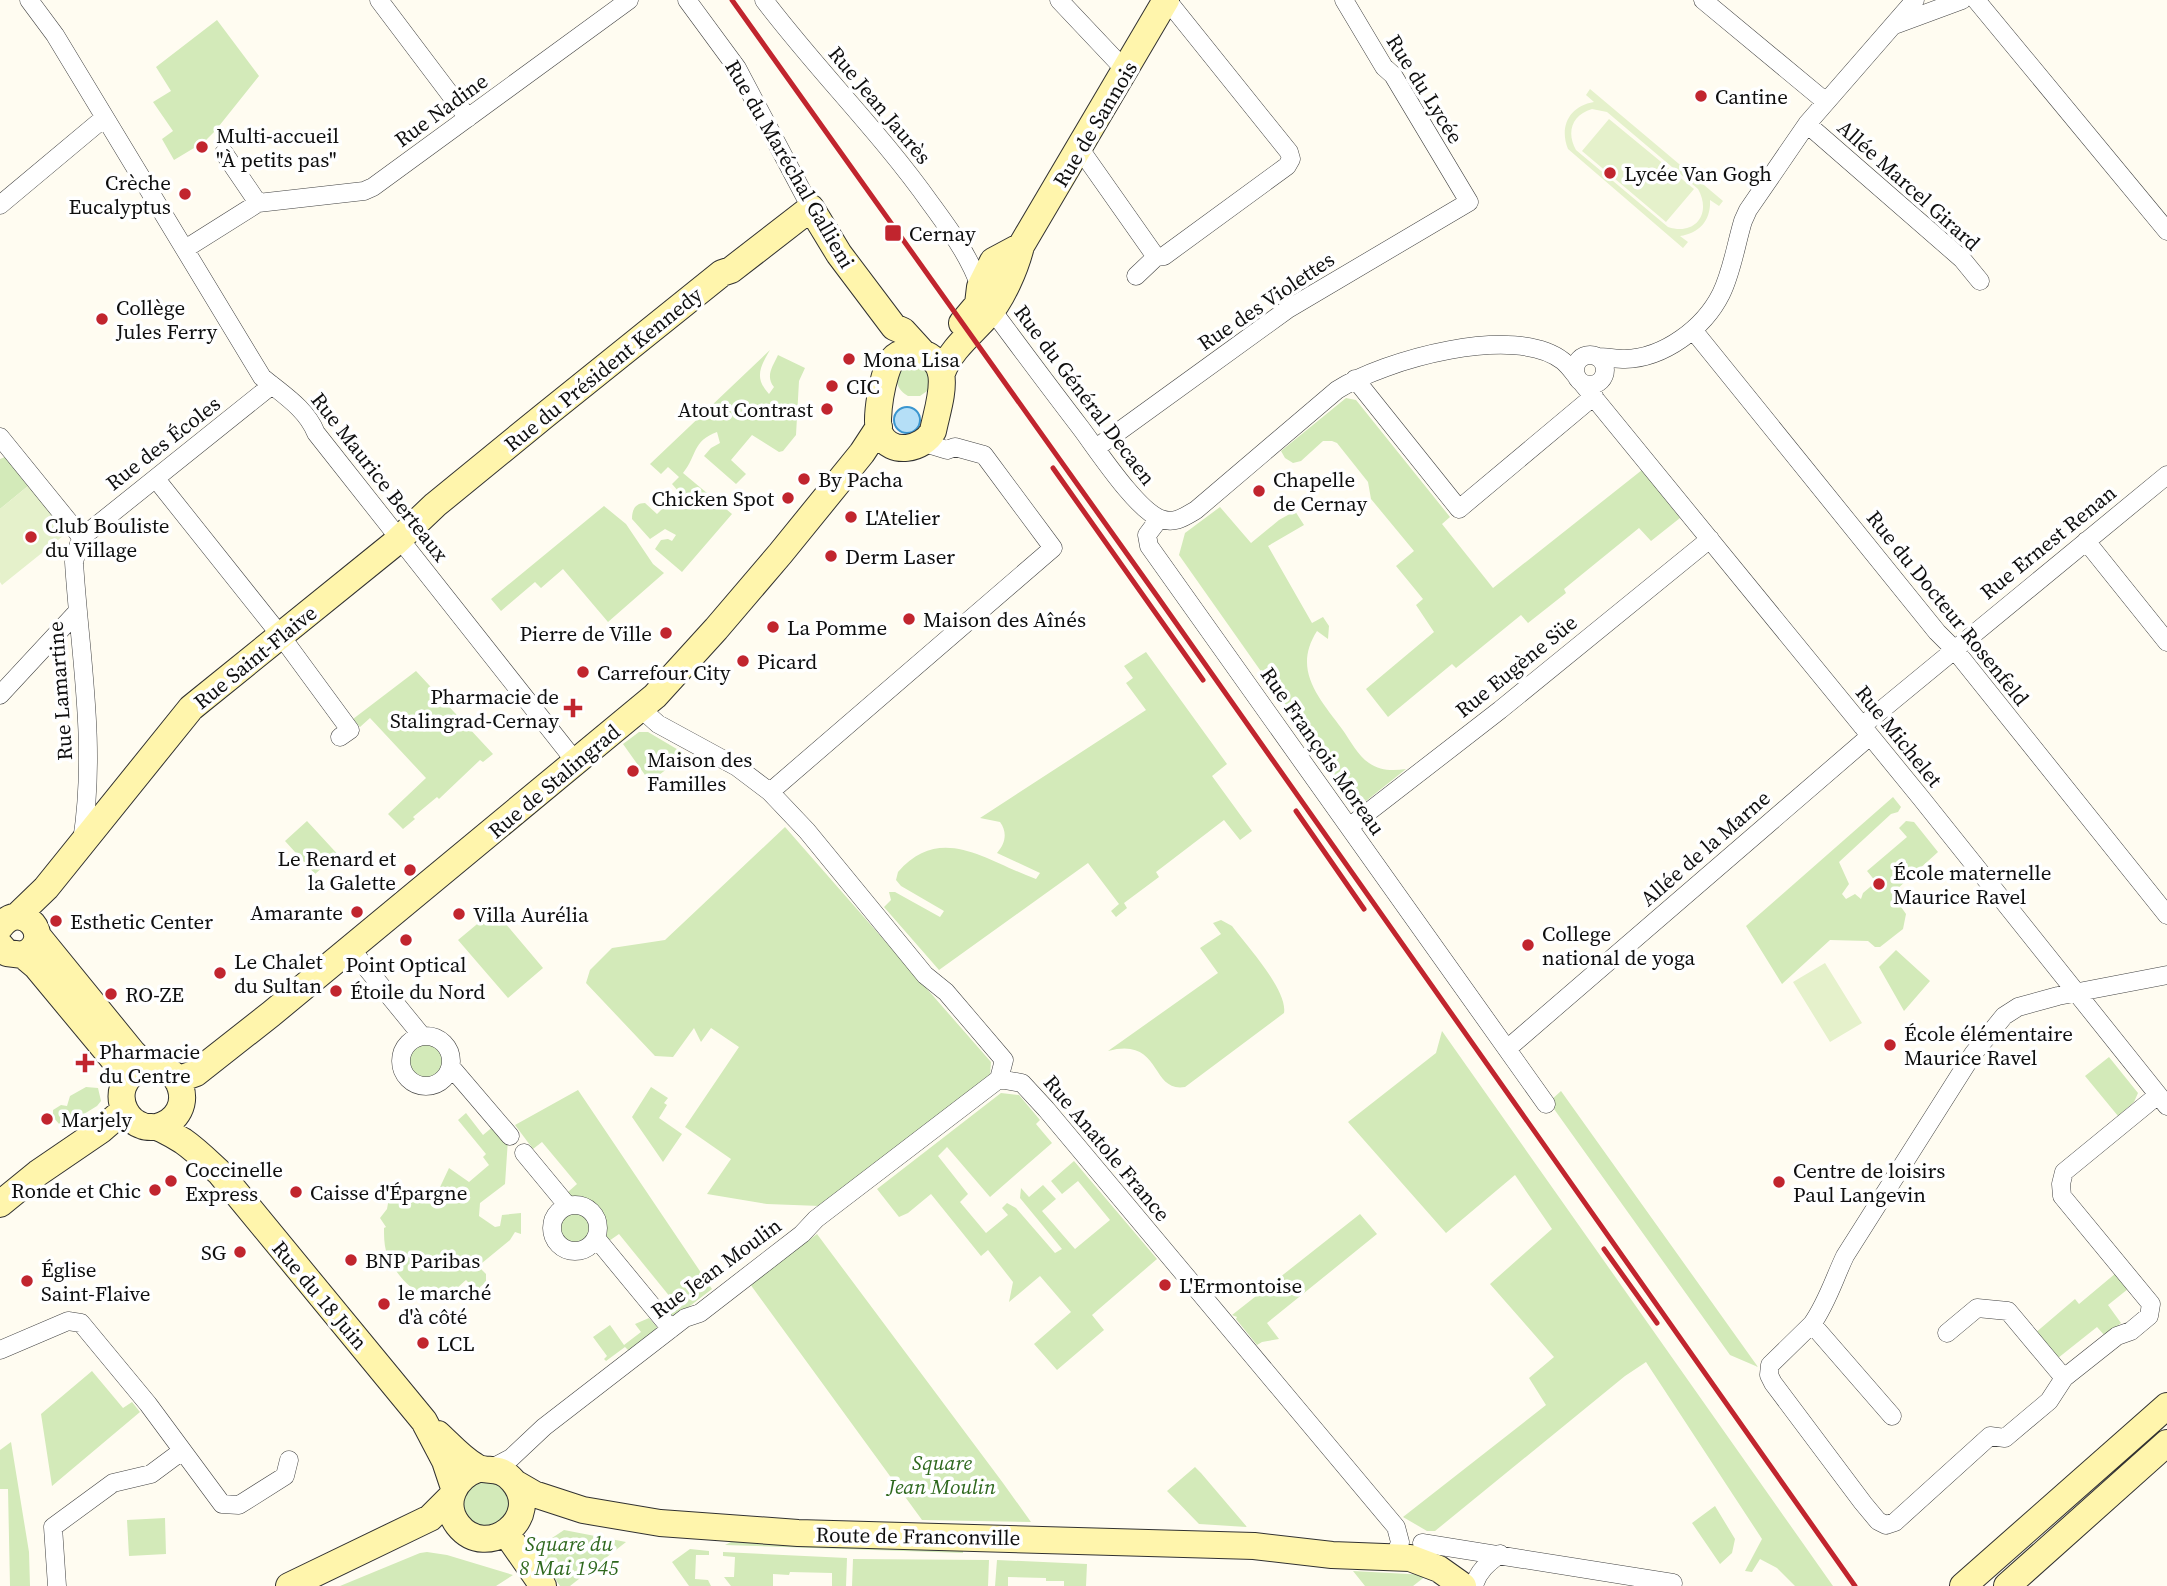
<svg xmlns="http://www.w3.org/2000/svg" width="2167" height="1586" font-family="'Source Serif 4',serif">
<rect width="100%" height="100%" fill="#fffcf1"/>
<path fill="#d3eab9" d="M 217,20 L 259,76 L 215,131 L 204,142 L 174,160 L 162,139 L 173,131 L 153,102 L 171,91 L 156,67 Z
M 770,350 C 760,367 754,378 769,394 L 774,387 C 765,376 773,366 778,355 L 805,368 L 799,381 L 796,435 L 783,451 L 779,452 L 752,435 L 731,460 L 746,474 L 736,484 L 704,456 L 711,448 L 720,443 L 717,432 C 692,441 697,456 683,473 L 732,514 L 682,572 L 655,549 L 661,540 L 668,539 L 672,541 L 676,535 L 665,529 L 650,539 L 632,519 C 632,510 635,503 645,503 L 657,514 L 679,492 L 672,484 L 679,477 L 668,467 L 661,474 L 650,464 Z
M 906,363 L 927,367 L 930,389 L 920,396 L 908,396 C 893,387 894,374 906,363 Z
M 1346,398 L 1356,400 L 1450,517 L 1442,524 L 1493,588 L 1642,470 L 1680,518 L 1651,541 L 1639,528 L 1564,589 L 1566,593 L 1528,623 L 1521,615 L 1456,668 L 1452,664 L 1388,717 L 1366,689 L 1434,632 L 1416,605 L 1423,599 L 1396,566 L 1414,551 L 1371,499 L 1368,482 L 1337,443 L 1332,441 L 1323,441 L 1301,461 L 1293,463 L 1285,458 L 1281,451 Z
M 5,457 L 28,486 L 0,509 L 0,459 Z
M 604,506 L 626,524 L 653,564 L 664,573 L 608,622 L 563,569 L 541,588 L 535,582 L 501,611 L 491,599 Z
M 1220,507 L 1251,543 L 1279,520 L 1295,511 L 1304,525 L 1268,546 L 1312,623 L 1323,617 L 1329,626 L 1328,639 L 1317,631 C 1292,670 1319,698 1342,729 C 1350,740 1358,756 1369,763 C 1380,771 1393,771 1406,769 L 1366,801 L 1355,805 L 1179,555 L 1185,533 Z
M 1146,652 L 1227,764 L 1212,776 L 1252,831 L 1240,840 L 1224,820 L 1156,872 L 1159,877 L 1124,903 L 1127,908 L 1116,917 L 1111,911 L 1119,904 L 1088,863 L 939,970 L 884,907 L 891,900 L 889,892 L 895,892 L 940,917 L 944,911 L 901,886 L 896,880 L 898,872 C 941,822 988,862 1036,879 L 1040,873 L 997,853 C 1005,844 1008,833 1000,822 L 980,818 L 1146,710 L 1126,683 L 1133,678 L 1124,666 Z
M 416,671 L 493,754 L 483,762 L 480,760 L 439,799 L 437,797 L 413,817 L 415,819 L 403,829 L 388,814 L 426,778 L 370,718 L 360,727 L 353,719 Z
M 639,732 L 648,732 L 692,758 L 685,763 L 681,758 L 650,782 L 623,744 Z
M 1893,797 L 1901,807 L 1898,812 L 1891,814 L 1839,862 L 1849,884 L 1842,894 L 1846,899 L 1855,894 L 1861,899 L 1863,893 L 1876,882 L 1867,871 L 1907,837 L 1899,828 L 1906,821 L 1914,822 L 1938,852 L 1896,890 L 1905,901 L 1899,904 L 1906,914 L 1903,929 L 1880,947 L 1875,947 L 1868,941 L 1830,940 L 1782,984 L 1746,926 Z
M 307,821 L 342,859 L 339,861 L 337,859 L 326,870 L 323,867 L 315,874 L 285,841 Z
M 785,827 L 991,1062 L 990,1075 L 820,1206 L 767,1204 L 707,1194 L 731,1159 L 685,1127 L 739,1047 L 711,1028 L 701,1042 L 694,1028 L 673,1057 L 655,1056 L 586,983 L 590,970 L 612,948 L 665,940 Z
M 494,910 L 543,968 L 508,998 L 458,940 Z
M 1221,920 L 1232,926 C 1246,945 1288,990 1284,1013 L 1185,1087 C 1150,1093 1162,1036 1108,1051 L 1218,973 L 1200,948 L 1221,934 L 1213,923 Z
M 1896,950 L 1930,981 L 1904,1011 L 1879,967 Z
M 1442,1031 L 1833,1586 L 1795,1586 L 1777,1568 L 1760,1559 L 1752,1572 L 1745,1571 L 1762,1539 L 1646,1362 L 1625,1376 L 1435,1531 L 1427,1531 L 1403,1517 L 1546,1405 L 1529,1378 L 1554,1357 L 1490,1284 L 1552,1229 L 1515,1175 L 1446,1233 L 1348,1122 L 1436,1053 Z
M407 1061a19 19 0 1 1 38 0a19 19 0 1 1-38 0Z
M 2109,1057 L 2138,1093 L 2134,1102 L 2118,1116 L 2085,1076 Z
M 86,1087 L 98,1088 L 101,1101 L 97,1106 L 66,1125 L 60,1125 L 53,1117 L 53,1110 L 61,1105 L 67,1106 L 70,1096 Z
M 651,1087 L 668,1098 L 664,1103 L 667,1105 L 659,1118 L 682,1134 L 663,1162 L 632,1117 Z
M 578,1090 L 712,1289 L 673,1319 L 667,1311 L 675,1303 L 619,1234 L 609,1241 L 602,1233 C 604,1214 594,1200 574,1199 L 568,1192 L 577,1184 L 542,1142 L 533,1149 L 515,1125 Z
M 1561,1091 L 1758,1367 L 1730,1355 L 1549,1102 Z
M 1001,1093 L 1019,1095 L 1040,1120 L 1036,1124 L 1052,1143 L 990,1197 L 947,1147 L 938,1156 L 968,1194 L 960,1202 L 986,1233 L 1008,1215 L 1002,1208 L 1007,1203 L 1016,1208 L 1055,1253 L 1062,1249 L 1020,1198 L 1021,1188 L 1029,1197 L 1043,1185 L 1056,1199 L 1042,1211 L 1075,1249 L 1110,1220 L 1078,1181 L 1062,1194 L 1051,1181 L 1074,1161 L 1157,1259 L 1092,1315 L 1104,1330 L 1057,1370 L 1034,1344 L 1071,1312 L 1040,1276 L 1009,1302 L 1013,1282 L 988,1250 L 981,1256 L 931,1194 L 908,1213 L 899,1217 L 877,1189 Z
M 466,1113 L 483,1135 L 495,1125 L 508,1139 L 505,1184 L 480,1203 L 479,1216 L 495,1227 L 500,1226 L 502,1215 L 521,1213 L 521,1234 L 515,1232 L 510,1240 L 482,1263 L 481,1269 L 486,1274 L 486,1282 L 480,1287 L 480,1294 L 466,1280 C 459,1286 452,1294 443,1296 C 417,1303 393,1272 386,1251 C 384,1243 384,1236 384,1228 L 386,1227 L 380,1218 L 387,1209 L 389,1198 L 428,1201 L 434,1200 L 449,1168 L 469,1182 L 489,1165 L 483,1157 L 486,1154 L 458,1120 Z
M560 1227a16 16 0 1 1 32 0a16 16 0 1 1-32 0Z
M 1360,1214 L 1377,1234 L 1267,1323 L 1279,1339 L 1262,1342 L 1257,1345 L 1236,1319 L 1237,1317 L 1232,1315 Z
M 817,1234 L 1003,1483 L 1031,1522 L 922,1520 L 750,1284 Z
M 2116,1273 L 2128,1289 L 2108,1305 L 2121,1323 L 2105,1336 L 2097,1327 L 2058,1358 L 2034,1334 L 2075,1299 L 2079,1304 Z
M 649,1318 L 657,1327 L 656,1330 L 629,1351 L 625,1347 L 606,1361 L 604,1359 L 607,1356 L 593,1337 L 610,1325 L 624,1345 L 641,1332 L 635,1324 Z
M 92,1371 L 123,1408 L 132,1402 L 140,1412 L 52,1486 L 41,1414 Z
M 11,1442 L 29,1552 L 30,1586 L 10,1586 L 8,1489 L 0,1489 L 0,1450 Z
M 1195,1467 L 1201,1473 L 1247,1527 L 1199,1524 L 1167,1491 Z
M463 1504a23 23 0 1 1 46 0a23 23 0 1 1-46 0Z
M 1715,1506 L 1735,1539 L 1732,1553 L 1720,1564 L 1692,1523 Z
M 165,1518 L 166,1554 L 129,1556 L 127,1520 Z
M 564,1530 L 626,1542 L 570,1586 L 560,1586 L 539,1555 L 549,1540 Z
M 733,1541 L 963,1547 L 963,1553 L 725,1545 Z
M 690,1549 L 709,1551 L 709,1555 L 696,1555 L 695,1579 L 708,1580 L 711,1586 L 689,1586 L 672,1562 Z
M 427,1552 L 447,1555 L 513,1575 L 496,1586 L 340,1586 L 420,1553 Z
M 723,1552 L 847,1558 L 846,1586 L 832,1586 L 832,1573 L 790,1572 L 789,1575 L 773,1574 L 773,1586 L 731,1586 L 724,1577 L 734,1577 L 735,1557 L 723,1556 Z
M 853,1559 L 989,1560 L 988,1586 L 852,1586 Z
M 997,1560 L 1087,1564 L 1086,1586 L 1064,1586 L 1064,1581 L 1046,1581 L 1046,1578 L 1008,1577 L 1008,1586 L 995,1586 Z
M 1353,1571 L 1427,1575 L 1413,1586 L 1365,1586 Z"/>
<path fill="#e5f1cb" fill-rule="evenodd" d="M 1590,89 L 1723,201 L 1719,206 L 1710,200 C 1711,220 1700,233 1680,236 L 1688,242 L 1683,248 L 1568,149 C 1559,127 1569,106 1594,102 L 1586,95 ZM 1592,109 L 1607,112 L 1698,189 C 1712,214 1695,236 1668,227 L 1576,150 C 1566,132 1572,115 1592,109 Z
M 1609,119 L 1694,189 L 1666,222 L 1582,151 Z
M 28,486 L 68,532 L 2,585 L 0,582 L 0,509 Z
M 1825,963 L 1862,1023 L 1830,1042 L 1793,982 Z"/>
<path fill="#b5dff7" stroke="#3b96cf" stroke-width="2" d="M894 420a13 13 0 1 1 26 0a13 13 0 1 1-26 0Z"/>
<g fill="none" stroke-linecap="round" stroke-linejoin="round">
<defs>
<path id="street" d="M 29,0 L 55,35 L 262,377 C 282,394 306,408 316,433 L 575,761
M 379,0 L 468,118
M 687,0 L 737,68 L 811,208
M 764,0 C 817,70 880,132 931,204 C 950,230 970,257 980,287
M 1059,0 L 1126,71
M 1703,0 L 1826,102
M 1976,0 L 2167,231
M 1897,24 L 1962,0
M 1807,124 L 1962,259 L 1980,281
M 1080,149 L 1156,257
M 224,153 L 258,203
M 0,205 L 104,118
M 185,249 L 258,203 L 364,191 L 373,187 L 629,0
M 1136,276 L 1156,257 L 1164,256 L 1287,166 L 1291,159 L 1289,152 L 1167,0
M 992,310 C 1021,349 1050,388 1080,427 C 1096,448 1137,511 1161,519 C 1175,524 1184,517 1196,510 L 1337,390 C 1384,360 1515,323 1563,361 C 1568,365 1573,372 1577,377
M 1693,330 L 1937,632 L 1954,649 L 2167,915
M1575 370a15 15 0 1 1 30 0a15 15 0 1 1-30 0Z
M 1597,357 C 1606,357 1616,359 1625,359 C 1664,358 1704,328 1721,294 C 1732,272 1736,244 1743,221 L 1748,210 L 1807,124 L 1915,0
M 1355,379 L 1459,509 L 1594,396
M 1582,383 L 1921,798 L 2167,1106
M 0,437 L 82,538
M 1096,448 L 1288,309 L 1469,202 L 1393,75 L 1384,67 L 1344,0
M 156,479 L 281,636 L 350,730 L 340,737
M 1159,519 L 1147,535 L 1149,546 L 1546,1104
M 2086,541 L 2167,642
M 0,695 L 77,612
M 1862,726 L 2167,475
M 770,792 L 1053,548 L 984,455 L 955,447 L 947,450 L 924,443
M 1349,827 L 1500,710 L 1710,539
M 82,841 C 97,745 80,657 74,562 L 79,544 L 86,534 L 272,385
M 351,949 L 422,1036
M401 1061a25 25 0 1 1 50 0a25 25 0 1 1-50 0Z
M 1507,1049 L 1870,736
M 451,1067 L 510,1136
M 999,1079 L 1022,1083 L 1046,1109 L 1396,1527 L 1400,1542 L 1397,1551
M 524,1153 L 567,1205
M552 1228a23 23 0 1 1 46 0a23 23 0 1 1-46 0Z
M 596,1238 L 671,1329
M 1812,1324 C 1827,1303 1834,1279 1845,1256 L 1973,1054 L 2004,1016 L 2018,1007 L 2058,996 L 2167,975
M 1947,1333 L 1977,1308 L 2008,1311 L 2064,1378
M 0,1350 L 68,1321 L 81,1323 L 148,1404 L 222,1504 L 239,1505 L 285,1476 L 289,1460
M 1892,1416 L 1812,1324 L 1770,1365 L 1769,1375 L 1773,1383 L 1863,1503 L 1878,1521 L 1886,1525 L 1895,1522 L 1990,1436 L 2005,1438 L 2049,1401 L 2064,1378 L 2117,1336 L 2131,1331 L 2149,1316 L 2151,1304 L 2062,1196 L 2061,1184 L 2064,1172 L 2158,1095
M 492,1468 L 511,1458 L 544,1427 L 685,1318 L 700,1313 L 802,1234 L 816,1219 L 999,1079 L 1004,1060 L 946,992 L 925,975 L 807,831 L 770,792 L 737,767 L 658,724 L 640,708
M 1422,1543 L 1673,1583
M 57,1586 L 53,1527 L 113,1483 L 151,1474 L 182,1451
M 1474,1586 C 1478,1571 1488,1563 1500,1554"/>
<path id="secondary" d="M 962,323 L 978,304 L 980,287 L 993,261 L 1021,246
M 911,351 C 958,355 939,401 933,431 C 923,450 891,456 880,434 C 874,421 883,371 892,360 C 897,354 903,352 911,351 Z
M 942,373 C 950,350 972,333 987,316 C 1002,300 1016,267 1021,246 L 1166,0
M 17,916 L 46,888 L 191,708 L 395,543 L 435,505 L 544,416 L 722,273 L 731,270 L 811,208 L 839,254 L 894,327 L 903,331 L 924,354
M 0,927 C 22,897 57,939 23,955 L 7,953 L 0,945
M 37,935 L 133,1053 L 147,1067
M 23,955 L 36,966 L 119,1066 L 126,1080
M 177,1080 L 196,1073 L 271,1014 L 655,696 L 716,629 L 780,554 L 862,453 L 879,427
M 157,1127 C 202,1114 180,1054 141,1068 C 132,1072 126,1079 123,1087 C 118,1103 127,1121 143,1126 C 148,1128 154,1126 159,1128 C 167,1131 176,1137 183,1141 C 196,1150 208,1162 220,1173 L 424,1421 L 445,1461 L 454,1488
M 0,1204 L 38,1173 L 101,1130 L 124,1110
M 438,1434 C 450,1445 461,1458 475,1466 C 486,1474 499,1464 513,1481 C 544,1517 487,1562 458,1525 C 441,1503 455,1477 478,1469
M 515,1483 L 534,1494 L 583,1510 L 660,1523 L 798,1533 L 1254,1546 L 1332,1555 L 1410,1558 L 1439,1569 L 1463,1586
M 506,1533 L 543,1586
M 289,1586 L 430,1518 L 451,1497
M 1963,1586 L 2167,1406
M 2007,1586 L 2167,1443"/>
</defs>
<use href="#street" stroke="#424242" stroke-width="19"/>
<use href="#secondary" stroke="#313131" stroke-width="28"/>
<use href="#street" stroke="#fff" stroke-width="18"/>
<use href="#secondary" stroke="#fff5ac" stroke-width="26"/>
<path stroke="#c1252e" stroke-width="5" d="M 732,0 L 1157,596 L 1855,1586
M 1053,468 L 1203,680
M 1296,811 L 1364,909
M 1604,1249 L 1657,1323"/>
</g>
<g fill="#c1252e" stroke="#fff" stroke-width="2.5">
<circle cx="1701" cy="96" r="7"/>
<circle cx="202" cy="147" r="7"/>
<circle cx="1610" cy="173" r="7"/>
<circle cx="185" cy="194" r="7"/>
<rect x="884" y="224" width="18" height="18" rx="3.5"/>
<circle cx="102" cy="319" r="7"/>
<circle cx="849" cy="359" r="7"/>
<circle cx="832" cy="386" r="7"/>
<circle cx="827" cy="409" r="7"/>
<circle cx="804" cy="479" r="7"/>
<circle cx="1259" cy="491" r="7"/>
<circle cx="788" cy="498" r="7"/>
<circle cx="851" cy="517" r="7"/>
<circle cx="31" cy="537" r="7"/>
<circle cx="831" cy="556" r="7"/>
<circle cx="909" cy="619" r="7"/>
<circle cx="773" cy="627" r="7"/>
<circle cx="666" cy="633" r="7"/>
<circle cx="743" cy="661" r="7"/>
<circle cx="583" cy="672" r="7"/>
<path d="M569.5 697.5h7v7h7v7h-7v7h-7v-7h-7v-7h7z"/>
<circle cx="633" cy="771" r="7"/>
<circle cx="410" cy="870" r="7"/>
<circle cx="1879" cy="884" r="7"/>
<circle cx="357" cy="912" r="7"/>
<circle cx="459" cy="914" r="7"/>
<circle cx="56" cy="921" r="7"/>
<circle cx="406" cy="940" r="7"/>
<circle cx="1528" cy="945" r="7"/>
<circle cx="220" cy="973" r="7"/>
<circle cx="336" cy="991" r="7"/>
<circle cx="111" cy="994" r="7"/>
<circle cx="1890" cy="1045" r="7"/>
<path d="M81.5 1052.5h7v7h7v7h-7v7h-7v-7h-7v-7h7z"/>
<circle cx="47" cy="1119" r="7"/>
<circle cx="171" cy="1181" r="7"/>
<circle cx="1779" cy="1182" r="7"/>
<circle cx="155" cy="1190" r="7"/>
<circle cx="296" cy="1192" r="7"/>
<circle cx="240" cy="1252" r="7"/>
<circle cx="351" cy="1260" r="7"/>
<circle cx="27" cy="1281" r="7"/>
<circle cx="1165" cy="1285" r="7"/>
<circle cx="384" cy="1304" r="7"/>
<circle cx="423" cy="1343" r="7"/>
</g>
<g text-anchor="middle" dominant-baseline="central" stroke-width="7" stroke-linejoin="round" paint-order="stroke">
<g font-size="21" fill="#0f0f0f" stroke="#fff">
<text transform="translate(1425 89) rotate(58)">Rue du Lycée</text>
<text transform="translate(880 105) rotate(50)">Rue Jean Jaurès</text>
<text transform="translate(441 110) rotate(-36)">Rue Nadine</text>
<text transform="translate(1095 124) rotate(-59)">Rue de Sannois</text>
<text transform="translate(790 164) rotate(60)">Rue du Maréchal Gallieni</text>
<text transform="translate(1909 185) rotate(42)">Allée Marcel Girard</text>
<text transform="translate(1266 301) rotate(-34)">Rue des Violettes</text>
<text transform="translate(603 369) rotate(-39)">Rue du Président Kennedy</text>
<text transform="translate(1085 395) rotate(53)">Rue du Général Decaen</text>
<text transform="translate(163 443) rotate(-38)">Rue des Écoles</text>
<text transform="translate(380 477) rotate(52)">Rue Maurice Berteaux</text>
<text transform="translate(2048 542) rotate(-39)">Rue Ernest Renan</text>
<text transform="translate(1948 608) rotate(51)">Rue du Docteur Rosenfeld</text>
<text transform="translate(255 657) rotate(-39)">Rue Saint-Flaive</text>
<text transform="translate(1516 666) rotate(-39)">Rue Eugène Süe</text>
<text transform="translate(60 691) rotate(-94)">Rue Lamartine</text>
<text transform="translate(1899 736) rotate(51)">Rue Michelet</text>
<text transform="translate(1323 751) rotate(55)">Rue François Moreau</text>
<text transform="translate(554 781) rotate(-40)">Rue de Stalingrad</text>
<text transform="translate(1705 848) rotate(-41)">Allée de la Marne</text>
<text transform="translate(1107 1148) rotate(50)">Rue Anatole France</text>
<text transform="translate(716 1268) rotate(-36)">Rue Jean Moulin</text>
<text transform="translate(320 1295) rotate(50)">Rue du 18 Juin</text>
<text transform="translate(918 1536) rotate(1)">Route de Franconville</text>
</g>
<g font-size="21" fill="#0f0f0f" stroke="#fff" text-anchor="start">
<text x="1715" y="96">Cantine</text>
<text x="216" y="135">Multi-accueil<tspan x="216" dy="24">"À petits pas"</tspan></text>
<text x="1624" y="173">Lycée Van Gogh</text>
<text x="171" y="182" text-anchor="end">Crèche<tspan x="171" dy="24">Eucalyptus</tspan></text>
<text x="909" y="233">Cernay</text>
<text x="116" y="307">Collège<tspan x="116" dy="24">Jules Ferry</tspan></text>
<text x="863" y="359">Mona Lisa</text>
<text x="846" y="386">CIC</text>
<text x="813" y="409" text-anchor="end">Atout Contrast</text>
<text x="818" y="479">By Pacha</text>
<text x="1273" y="479">Chapelle<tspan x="1273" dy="24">de Cernay</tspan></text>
<text x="774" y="498" text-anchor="end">Chicken Spot</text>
<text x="865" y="517">L'Atelier</text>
<text x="45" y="525">Club Bouliste<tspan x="45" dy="24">du Village</tspan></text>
<text x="845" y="556">Derm Laser</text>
<text x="923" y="619">Maison des Aînés</text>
<text x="787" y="627">La Pomme</text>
<text x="652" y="633" text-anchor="end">Pierre de Ville</text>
<text x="757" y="661">Picard</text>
<text x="597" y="672">Carrefour City</text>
<text x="559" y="696" text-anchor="end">Pharmacie de<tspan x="559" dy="24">Stalingrad-Cernay</tspan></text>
<text x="647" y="759">Maison des<tspan x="647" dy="24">Familles</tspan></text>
<text x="396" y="858" text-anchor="end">Le Renard et<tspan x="396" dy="24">la Galette</tspan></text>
<text x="1893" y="872">École maternelle<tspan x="1893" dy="24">Maurice Ravel</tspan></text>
<text x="343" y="912" text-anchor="end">Amarante</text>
<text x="473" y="914">Villa Aurélia</text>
<text x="70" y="921">Esthetic Center</text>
<text x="1542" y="933">College<tspan x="1542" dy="24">national de yoga</tspan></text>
<text x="234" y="961">Le Chalet<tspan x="234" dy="24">du Sultan</tspan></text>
<text x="406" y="964" text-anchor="middle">Point Optical</text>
<text x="350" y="991">Étoile du Nord</text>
<text x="125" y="994">RO-ZE</text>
<text x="1904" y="1033">École élémentaire<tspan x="1904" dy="24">Maurice Ravel</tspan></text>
<text x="99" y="1051">Pharmacie<tspan x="99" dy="24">du Centre</tspan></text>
<text x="61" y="1119">Marjely</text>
<text x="185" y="1169">Coccinelle<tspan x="185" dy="24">Express</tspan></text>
<text x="1793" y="1170">Centre de loisirs<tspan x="1793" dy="24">Paul Langevin</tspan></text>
<text x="141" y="1190" text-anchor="end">Ronde et Chic</text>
<text x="310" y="1192">Caisse d'Épargne</text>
<text x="226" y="1252" text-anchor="end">SG</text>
<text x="365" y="1260">BNP Paribas</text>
<text x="41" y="1269">Église<tspan x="41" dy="24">Saint-Flaive</tspan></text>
<text x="1179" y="1285">L'Ermontoise</text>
<text x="398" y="1292">le marché<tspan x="398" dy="24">d'à côté</tspan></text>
<text x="437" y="1343">LCL</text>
</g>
<g font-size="21" font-style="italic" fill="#2e681e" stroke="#fff">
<text x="942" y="1462">Square<tspan x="942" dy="24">Jean Moulin</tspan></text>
<text x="569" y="1543">Square du<tspan x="569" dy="24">8 Mai 1945</tspan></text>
</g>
</g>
</svg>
